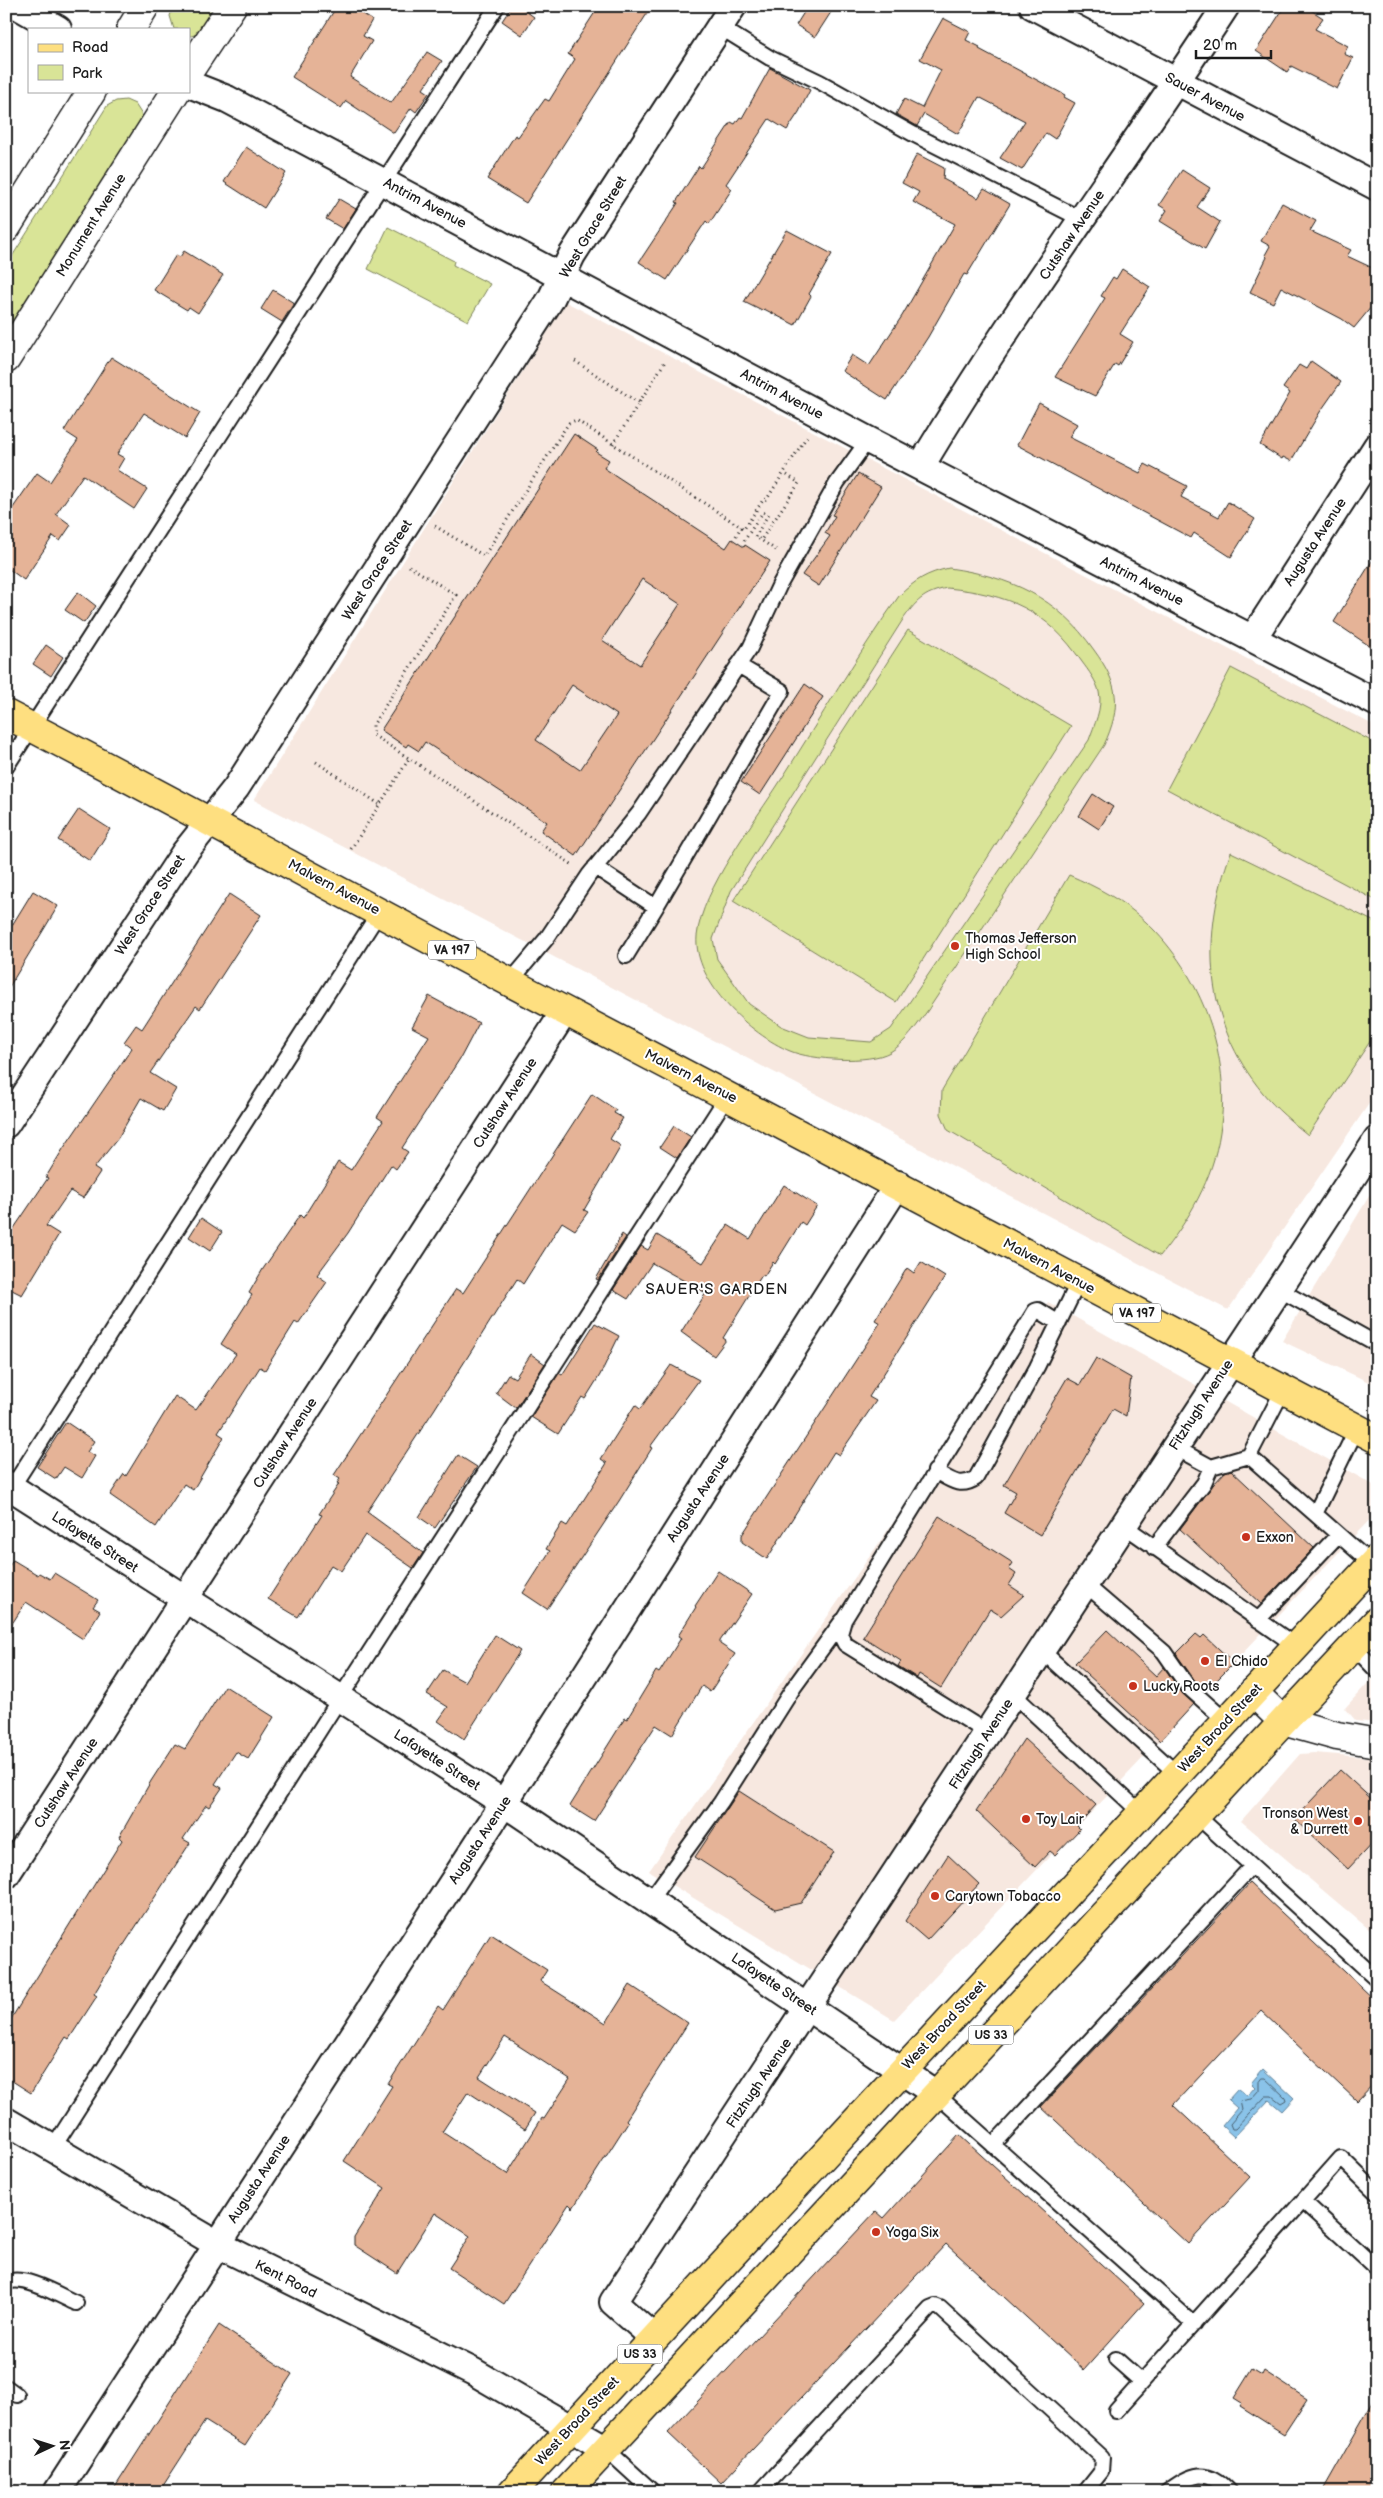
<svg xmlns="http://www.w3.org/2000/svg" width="1383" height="2498" font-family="'Balsamiq Sans',sans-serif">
<rect width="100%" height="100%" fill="#fff"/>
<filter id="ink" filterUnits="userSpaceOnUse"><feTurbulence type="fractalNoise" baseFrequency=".02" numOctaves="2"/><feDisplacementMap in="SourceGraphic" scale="10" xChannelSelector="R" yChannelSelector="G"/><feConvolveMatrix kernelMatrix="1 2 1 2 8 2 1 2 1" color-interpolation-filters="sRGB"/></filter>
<g filter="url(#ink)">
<path fill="#f7e8e0" d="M 566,302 L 1377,727 L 1377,1092 L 1228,1310 L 254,800 Z
M 1377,1183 L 1377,1386 L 1282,1341 Z
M 1048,1302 L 1377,1487 L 1377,1512 L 894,2020 L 649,1871 Z
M 1377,1673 L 1377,1723 L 1356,1721 L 1345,1708 Z
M 1314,1753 L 1377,1758 L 1377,1936 L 1241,1821 L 1300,1754 Z"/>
<path fill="#d9e497" stroke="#7a805a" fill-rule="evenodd" d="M 173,6 L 220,6 C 212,18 204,36 189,36 L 189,29 L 174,29 L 170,16 Z
M 126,100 L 135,104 L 144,118 L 6,340 L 6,266 L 107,106 L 116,101 Z
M 388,227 L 454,261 L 453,265 L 490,284 L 468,321 L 368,269 Z
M 949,568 C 1011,577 1057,597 1094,650 C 1119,684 1122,706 1104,745 L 928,1010 C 917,1025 906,1043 890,1052 C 869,1064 811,1060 790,1051 C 751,1035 693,982 697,936 C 702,889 755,821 781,780 C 820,719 857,655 899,596 C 915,580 927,573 949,568 ZM 947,588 C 1008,594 1047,610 1082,662 C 1088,670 1097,682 1099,692 C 1103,708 1094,725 1089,740 L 891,1029 L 871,1042 L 809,1037 L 781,1026 L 749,1004 L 717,959 L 713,939 L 731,891 L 902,621 C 916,601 923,593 947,588 Z
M 908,630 L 1071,726 L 896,1002 L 733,901 Z
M 1231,668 L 1377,744 L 1377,901 L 1167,789 Z
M 1231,852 L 1377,923 L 1377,1031 L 1308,1135 C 1292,1122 1276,1109 1263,1093 C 1204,1022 1200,936 1231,852 Z
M 1069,875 C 1097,887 1124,901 1146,922 C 1202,975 1232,1056 1220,1132 C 1213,1179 1189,1220 1160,1256 L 948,1130 L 941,1114 L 942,1090 Z"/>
<path fill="#8ac3e9" stroke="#5e8097" d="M 1263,2069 L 1294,2098 L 1282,2111 L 1269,2100 L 1234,2137 L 1222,2126 L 1237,2108 L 1228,2100 L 1238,2089 L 1247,2096 L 1255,2087 L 1251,2083 Z"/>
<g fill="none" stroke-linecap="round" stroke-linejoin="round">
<path stroke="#485f6e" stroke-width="1" d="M 1262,2078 L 1265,2078 L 1285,2097 L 1286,2100 L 1281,2103 L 1272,2096 L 1266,2096 L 1235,2129 L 1232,2129 L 1230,2124 L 1242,2110 L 1240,2101 L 1251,2099 L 1259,2090 L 1259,2082 Z"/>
</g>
<path fill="#e5b397" stroke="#1c1c1c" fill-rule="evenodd" d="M 337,6 L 349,6 L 372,20 L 363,36 L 372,41 L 350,77 L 391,103 L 427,52 L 442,61 L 423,89 L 429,93 L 416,112 L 411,108 L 394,133 L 346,101 L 341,108 L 292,77 Z
M 512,6 L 519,6 L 534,17 L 522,35 L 502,21 Z
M 599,6 L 652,6 L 526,203 L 487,179 L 515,135 L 518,137 L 545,99 L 549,101 L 575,59 L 568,54 Z
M 808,6 L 835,6 L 815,37 L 796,25 Z
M 1285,6 L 1305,6 L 1323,18 L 1315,29 L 1348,46 L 1344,54 L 1353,58 L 1337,89 L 1291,66 L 1287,72 L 1256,51 Z
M 943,18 L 970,32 L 966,40 L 980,47 L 979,49 L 1065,95 L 1064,97 L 1075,103 L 1055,139 L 1046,133 L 1022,170 L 1000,158 L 1025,121 L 979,97 L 958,134 L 924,114 L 917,126 L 896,114 L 904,99 L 922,108 L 941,70 L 920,59 Z
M 770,68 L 810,90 L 799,112 L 787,130 L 769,119 L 726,184 L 732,189 L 709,224 L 706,221 L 667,280 L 639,262 L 678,203 L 676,202 L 699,166 L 701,168 L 731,122 L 735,124 L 740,117 L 742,118 Z
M 246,147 L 286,173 L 264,208 L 224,182 Z
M 917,154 L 944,168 L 943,179 L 978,198 L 984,189 L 1010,204 L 967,275 L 964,274 L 928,337 L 887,400 L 842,371 L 852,355 L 869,366 L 902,316 L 955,224 L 913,202 L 919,192 L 902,183 Z
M 1182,170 L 1210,188 L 1197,207 L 1220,222 L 1205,249 L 1160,221 L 1167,210 L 1159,205 Z
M 339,199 L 356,209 L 343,229 L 326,219 Z
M 1282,203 L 1316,221 L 1310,231 L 1351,250 L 1347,256 L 1377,270 L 1377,300 L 1354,328 L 1342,319 L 1281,287 L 1273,303 L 1250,292 L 1267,257 L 1265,255 L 1270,246 L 1261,241 Z
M 787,230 L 832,254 L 809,294 L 811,296 L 795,325 L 764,309 L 762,311 L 744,302 Z
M 184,251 L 223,275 L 198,313 L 189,307 L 187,310 L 154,290 L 176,255 L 180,257 Z
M 1122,269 L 1150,287 L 1120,334 L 1133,342 L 1118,366 L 1115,364 L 1095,396 L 1055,377 L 1105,298 L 1101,296 L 1113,277 L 1116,279 Z
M 273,290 L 294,303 L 282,322 L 261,309 Z
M 111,357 L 200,413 L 185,438 L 144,413 L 117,454 L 124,458 L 117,470 L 147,489 L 134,509 L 83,475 L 56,514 L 71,525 L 60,541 L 53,536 L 24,580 L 6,567 L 6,518 L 37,473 L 50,482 L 78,440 L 64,431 Z
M 1311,361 L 1341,382 L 1320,412 L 1291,461 L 1283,457 L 1282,459 L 1260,445 L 1290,393 L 1283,388 L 1299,365 L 1306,369 Z
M 1039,403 L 1077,424 L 1069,437 L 1140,473 L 1145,464 L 1187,486 L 1181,497 L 1219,517 L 1228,502 L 1255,519 L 1231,557 L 1194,533 L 1191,538 L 1017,445 Z
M 574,434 L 598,450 L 596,452 L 609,460 L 604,468 L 726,548 L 732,539 L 744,547 L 745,545 L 770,561 L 576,856 L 541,831 L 547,822 L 425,742 L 419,751 L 408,744 L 406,747 L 381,730 ZM 642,579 L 680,604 L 640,665 L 602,640 ZM 572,685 L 617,715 L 580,770 L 536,740 Z
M 858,474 L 881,487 L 819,586 L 802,575 L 830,536 L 825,533 L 835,516 L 832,515 Z
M 1377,553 L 1377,651 L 1334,622 Z
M 78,592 L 96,606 L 84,623 L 65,610 Z
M 46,645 L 63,657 L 51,676 L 33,664 Z
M 805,684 L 823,697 L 760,795 L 741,782 Z
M 1093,794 L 1113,807 L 1099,829 L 1079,816 Z
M 79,809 L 110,829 L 90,861 L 58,840 Z
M 33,891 L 58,906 L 6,992 L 6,935 Z
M 229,894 L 261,915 L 200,1009 L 196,1006 L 150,1073 L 176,1089 L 163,1111 L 141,1098 L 118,1138 L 94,1168 L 100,1172 L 83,1198 L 70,1191 L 46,1226 L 59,1234 L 22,1295 L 6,1287 L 6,1240 L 48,1178 L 46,1177 L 63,1149 L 132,1048 L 124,1042 L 136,1025 L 142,1029 Z
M 429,996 L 479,1023 L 461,1057 L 402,1148 L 408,1152 L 396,1169 L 391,1165 L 348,1233 L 317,1275 L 327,1282 L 298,1324 L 295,1322 L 265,1370 L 260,1367 L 218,1433 L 224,1437 L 193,1490 L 184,1484 L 156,1527 L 110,1495 L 124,1474 L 126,1476 L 175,1396 L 196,1410 L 236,1354 L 221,1344 L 252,1295 L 249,1293 L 263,1269 L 300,1215 L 303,1218 L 338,1162 L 351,1170 L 383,1121 L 377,1117 L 429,1036 L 412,1027 Z
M 592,1094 L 616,1110 L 614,1113 L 623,1118 L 610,1139 L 621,1146 L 584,1210 L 588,1212 L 575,1230 L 562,1222 L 523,1284 L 517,1279 L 434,1410 L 367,1512 L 423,1553 L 413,1568 L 365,1535 L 341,1571 L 331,1565 L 298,1617 L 268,1599 L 322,1515 L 319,1514 L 339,1484 L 337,1483 L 340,1479 L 334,1475 L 456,1289 L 463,1293 Z
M 674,1126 L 691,1137 L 677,1158 L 660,1147 Z
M 784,1185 L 817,1206 L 805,1225 L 801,1222 L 775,1264 L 773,1262 L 764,1276 L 762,1275 L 723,1338 L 726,1340 L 714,1356 L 681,1332 L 706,1293 L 652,1263 L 628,1299 L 613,1290 L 641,1246 L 648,1250 L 657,1235 L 703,1263 L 728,1225 L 750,1239 Z
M 201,1218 L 222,1232 L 210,1251 L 189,1237 Z
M 622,1234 L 626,1237 L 598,1280 L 596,1279 Z
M 921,1262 L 945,1277 L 869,1397 L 876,1401 L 839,1455 L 834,1452 L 767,1559 L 742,1542 L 742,1535 L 880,1323 L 875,1320 L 907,1268 L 914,1273 Z
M 595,1323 L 619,1336 L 600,1375 L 585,1399 L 582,1397 L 558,1434 L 531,1417 L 559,1373 L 562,1375 Z
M 531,1354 L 545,1364 L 516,1408 L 496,1393 L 508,1374 L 515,1378 Z
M 1096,1358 L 1131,1378 L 1126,1416 L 1113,1409 L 1040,1535 L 1004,1513 L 1016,1492 L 1004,1485 L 1067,1378 L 1080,1385 Z
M 671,1365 L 699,1380 L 650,1447 L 652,1448 L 619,1501 L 547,1609 L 523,1593 L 550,1551 L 546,1549 L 562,1523 L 567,1526 L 607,1463 L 601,1459 L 635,1405 L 640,1409 Z
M 66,1422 L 94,1441 L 87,1452 L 95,1456 L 82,1478 L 64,1467 L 56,1479 L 37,1467 Z
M 458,1455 L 477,1467 L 435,1528 L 419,1517 Z
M 1231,1470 L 1314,1548 L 1261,1604 L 1180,1529 L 1213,1485 L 1225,1472 Z
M 939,1516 L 1013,1563 L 1009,1569 L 1016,1574 L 1009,1585 L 1024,1595 L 1001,1616 L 990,1609 L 941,1688 L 919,1674 L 917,1678 L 898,1666 L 901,1661 L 863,1637 Z
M 13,1560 L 38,1575 L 39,1573 L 50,1579 L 54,1573 L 98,1600 L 93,1607 L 100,1611 L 83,1639 L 26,1602 L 6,1633 L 6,1571 Z
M 718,1571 L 752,1594 L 720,1641 L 720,1644 L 735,1654 L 710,1692 L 702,1686 L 672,1735 L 656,1725 L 594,1821 L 570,1806 L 625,1718 L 627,1719 L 656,1671 L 659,1673 L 681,1638 L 678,1636 L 696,1607 L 695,1606 Z
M 1107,1630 L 1156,1676 L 1164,1667 L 1182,1693 L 1194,1704 L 1160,1741 L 1075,1663 Z
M 1196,1634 L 1201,1638 L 1204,1635 L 1234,1663 L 1206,1691 L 1196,1682 L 1176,1654 Z
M 495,1635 L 520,1651 L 464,1739 L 438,1721 L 448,1707 L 427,1694 L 443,1670 L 465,1682 Z
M 225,1686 L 274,1717 L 248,1759 L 236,1752 L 215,1784 L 222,1788 L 209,1807 L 206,1805 L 183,1839 L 190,1843 L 118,1954 L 94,1994 L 97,1996 L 69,2039 L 66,2037 L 31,2093 L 6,2077 L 6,2027 L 122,1840 L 119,1837 L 151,1781 L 175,1744 L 185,1749 Z
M 1024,1739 L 1096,1805 L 1077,1826 L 1080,1829 L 1055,1855 L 1050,1851 L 1035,1867 L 976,1811 Z
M 1340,1770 L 1377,1804 L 1377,1838 L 1348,1869 L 1294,1819 Z
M 739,1791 L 834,1852 L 801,1903 L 775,1909 L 695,1857 Z
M 948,1855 L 979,1884 L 927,1940 L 905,1921 Z
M 1250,1883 L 1377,2002 L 1377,2080 L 1357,2101 L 1261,2011 L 1173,2105 L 1250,2177 L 1188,2244 L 1041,2107 Z
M 491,1934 L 547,1970 L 540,1981 L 606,2023 L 630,1985 L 688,2023 L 626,2120 L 628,2122 L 573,2208 L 569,2204 L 504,2304 L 449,2268 L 470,2236 L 435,2213 L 397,2273 L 354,2245 L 354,2237 L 385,2188 L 344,2161 L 392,2086 L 388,2084 L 438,2006 L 443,2010 ZM 505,2037 L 570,2079 L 544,2119 L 542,2118 L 507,2174 L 442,2132 L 468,2092 L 525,2129 L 535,2113 L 479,2077 Z
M 959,2135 L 1144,2303 L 1084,2370 L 946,2244 L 721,2483 L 668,2433 L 876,2211 L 884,2218 Z
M 219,2325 L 292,2374 L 245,2446 L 205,2421 L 159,2492 L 112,2492 Z
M 1252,2369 L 1262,2375 L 1264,2371 L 1307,2399 L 1284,2434 L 1240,2406 L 1242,2403 L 1234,2398 Z
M 1377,2395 L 1377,2492 L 1322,2492 Z"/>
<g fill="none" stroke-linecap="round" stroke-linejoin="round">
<defs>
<path id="lane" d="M 720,27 L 770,58 L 820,82 L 913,134 L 1081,219
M 6,767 L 497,6
M 595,867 L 656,907 L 782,691 L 738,665
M 626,956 L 656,907
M 510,982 L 547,938 L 589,875 L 639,813 L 750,648 L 780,584 L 837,483 L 868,440
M 1278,1289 L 1377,1344
M 1174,1447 L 1211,1467 L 1249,1456 L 1372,1564
M 1249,1456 L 1283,1390
M 935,1471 C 949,1479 960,1489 976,1478 L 1037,1367 L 1078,1283
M 9,1492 L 380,911
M 1315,1514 L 1357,1428
M 1123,1525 L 1296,1646
M 1154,1548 L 1204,1483 L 1211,1467
M 1085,1584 L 1164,1652 L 1189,1688 L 1226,1721
M 1258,1620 L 1338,1535
M 1353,1646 L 1377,1671
M 1041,1650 L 1177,1774
M 1013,1694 L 1141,1813
M 988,1733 L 845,1644 L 840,1634 L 844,1620 L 1035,1311 L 1038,1310 L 1059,1323
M 1196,1815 L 1377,1979
M 650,1900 L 721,1802 L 794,1687 L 842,1621
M 936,2094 L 1194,2324
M 993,2145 L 1252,1866
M 53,2148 L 340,1698 L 728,1095
M 1304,2202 L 1377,2269
M 6,2283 C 22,2273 60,2296 76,2303
M 1116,2359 L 1142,2382
M 6,2387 L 17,2395
M 1116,2411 L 1341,2158 L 1377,2193
M 605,2448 L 653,2492
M 760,2492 L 930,2308 L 935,2306 L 940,2308 L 1102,2457 L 1101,2472 L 1085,2492
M 1167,2492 C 1192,2474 1207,2466 1230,2492"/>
<path id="street" d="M 18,6 L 58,29
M 1033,6 L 1377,187
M 189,84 L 227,99 L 868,440 L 1377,703
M 921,466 C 1015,308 1126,160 1226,6
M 1253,638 L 1377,446
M 6,1124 L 185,852 L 236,788 L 551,299 L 572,255 L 733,6
M 6,1484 L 504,1803 L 936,2094
M 6,1875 L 565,1011
M 6,2121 L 217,2244 L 474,2372 L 605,2448
M 654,2338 L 613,2302 C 870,1916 1120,1526 1377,1140
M 57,2492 L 504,1803 L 898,1184"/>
<path id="secondary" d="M 131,29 L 145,6
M 189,71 L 232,6
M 6,228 L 92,91
M 6,359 L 176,91
M 1253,1692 L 1283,1721 L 1337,1736 L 1377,1743"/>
<path id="primary" d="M 6,714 C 193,811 377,913 563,1010 C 835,1153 1106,1295 1377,1439
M 512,2492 L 1377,1559
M 566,2492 L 1377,1621"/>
</defs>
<use href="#lane" stroke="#1c1c1c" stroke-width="18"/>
<use href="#street" stroke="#1c1c1c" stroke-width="30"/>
<use href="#secondary" stroke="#1c1c1c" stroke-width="31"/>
<use href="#primary" stroke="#1c1c1c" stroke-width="31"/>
<path stroke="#1c1c1c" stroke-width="3" stroke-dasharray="1 4" stroke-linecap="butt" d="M 575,361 L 639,403
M 613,444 L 666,360
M 435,526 L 484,556 L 564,430 L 569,423 L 576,420 L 744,529 L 763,500 L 767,499 L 807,436
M 736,536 L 741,527
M 744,541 L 763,512 L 768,515 L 755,537 L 761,540
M 776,550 L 761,540 L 799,483 L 784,473
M 409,566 L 456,595 L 373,725 L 373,735 L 573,865
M 316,762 L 379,804
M 351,849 L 409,759"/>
<use href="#lane" stroke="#fff" stroke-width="14"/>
<use href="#street" stroke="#fff" stroke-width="26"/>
<use href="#secondary" stroke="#fff" stroke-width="28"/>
<use href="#primary" stroke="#fedf80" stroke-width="28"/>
</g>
</g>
<g fill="#c8321e" stroke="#fff" stroke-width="2">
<circle cx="955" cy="946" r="5"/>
<circle cx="1246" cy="1537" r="5"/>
<circle cx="1205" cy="1661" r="5"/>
<circle cx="1133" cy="1686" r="5"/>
<circle cx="1026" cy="1819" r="5"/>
<circle cx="1358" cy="1821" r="5"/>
<circle cx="935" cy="1896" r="5"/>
<circle cx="876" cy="2232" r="5"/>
</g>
<g text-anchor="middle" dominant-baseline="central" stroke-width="4" stroke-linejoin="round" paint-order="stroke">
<g fill="#fff" stroke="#606060" stroke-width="1">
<rect x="428" y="940.5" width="48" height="19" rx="4"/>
<rect x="1113" y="1303.5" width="48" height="19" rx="4"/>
<rect x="968.5" y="2025.5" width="45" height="19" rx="4"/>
<rect x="617.5" y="2344.5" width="45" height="19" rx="4"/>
</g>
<g font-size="12" font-weight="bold" fill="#1c1c1c">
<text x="452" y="950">VA 197</text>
<text x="1137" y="1313">VA 197</text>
<text x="991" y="2035">US 33</text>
<text x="640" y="2354">US 33</text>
</g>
<g font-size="14" fill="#1c1c1c" stroke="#fff">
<text transform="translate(1205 97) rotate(28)">Sauer Avenue</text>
<text transform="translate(425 203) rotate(28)">Antrim Avenue</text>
<text transform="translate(91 225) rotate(-58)">Monument Avenue</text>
<text transform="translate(593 227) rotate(-59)">West Grace Street</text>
<text transform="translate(1072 235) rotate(-56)">Cutshaw Avenue</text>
<text transform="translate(782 394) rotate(28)">Antrim Avenue</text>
<text transform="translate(1315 542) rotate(-57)">Augusta Avenue</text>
<text transform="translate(377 570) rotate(-57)">West Grace Street</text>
<text transform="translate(1142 581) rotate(27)">Antrim Avenue</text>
<text transform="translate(334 887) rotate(28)">Malvern Avenue</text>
<text transform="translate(150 905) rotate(-57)">West Grace Street</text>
<text transform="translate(691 1076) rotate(27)">Malvern Avenue</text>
<text transform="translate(505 1103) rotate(-57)">Cutshaw Avenue</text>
<text transform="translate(1049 1266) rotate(28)">Malvern Avenue</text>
<text transform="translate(1201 1405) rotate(-57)">Fitzhugh Avenue</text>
<text transform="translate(285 1443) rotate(-57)">Cutshaw Avenue</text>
<text transform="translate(698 1498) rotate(-57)">Augusta Avenue</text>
<text transform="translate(95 1542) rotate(33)">Lafayette Street</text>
<text transform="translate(1220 1728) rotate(-47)">West Broad Street</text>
<text transform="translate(981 1744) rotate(-57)">Fitzhugh Avenue</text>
<text transform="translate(437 1760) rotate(33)">Lafayette Street</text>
<text transform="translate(66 1783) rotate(-57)">Cutshaw Avenue</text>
<text transform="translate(480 1840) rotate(-57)">Augusta Avenue</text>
<text transform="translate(774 1984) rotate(34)">Lafayette Street</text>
<text transform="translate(944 2025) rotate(-47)">West Broad Street</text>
<text transform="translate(759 2083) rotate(-56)">Fitzhugh Avenue</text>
<text transform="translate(259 2179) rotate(-57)">Augusta Avenue</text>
<text transform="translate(286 2279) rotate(27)">Kent Road</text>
<text transform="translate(577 2421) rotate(-47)">West Broad Street</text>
</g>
<g font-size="14" fill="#1c1c1c" stroke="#fff" text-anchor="start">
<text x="965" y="938">Thomas Jefferson<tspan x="965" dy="16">High School</tspan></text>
<text x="1256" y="1537">Exxon</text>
<text x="1215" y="1661">El Chido</text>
<text x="1143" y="1686">Lucky Roots</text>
<text x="1348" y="1813" text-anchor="end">Tronson West<tspan x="1348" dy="16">&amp; Durrett</tspan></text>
<text x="1036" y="1819">Toy Lair</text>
<text x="945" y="1896">Carytown Tobacco</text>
<text x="886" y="2232">Yoga Six</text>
</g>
<g font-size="15" letter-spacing="1" fill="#1c1c1c" stroke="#fff">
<text x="717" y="1289">SAUER'S GARDEN</text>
</g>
</g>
<rect width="1383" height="2498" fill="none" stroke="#fff" stroke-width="25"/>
<rect x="12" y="12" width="1358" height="2473" fill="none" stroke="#1c1c1c" stroke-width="2" filter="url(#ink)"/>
<rect x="28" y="28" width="162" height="65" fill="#ffffff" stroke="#a4a4a4"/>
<rect x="38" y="44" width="25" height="8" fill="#fedf80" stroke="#a4a4a4"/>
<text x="72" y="52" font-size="15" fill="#1c1c1c">Road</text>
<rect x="38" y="65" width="25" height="15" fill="#d9e497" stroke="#a4a4a4"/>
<text x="72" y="78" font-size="15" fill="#1c1c1c">Park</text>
<g transform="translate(52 2446) rotate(86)" stroke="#ffffff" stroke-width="4" paint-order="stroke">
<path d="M0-4L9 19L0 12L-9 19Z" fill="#1c1c1c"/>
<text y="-8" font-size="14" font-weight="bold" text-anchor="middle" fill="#1c1c1c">N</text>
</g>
<path d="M1196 50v8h75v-8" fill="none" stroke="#1c1c1c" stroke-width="2.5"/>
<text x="1203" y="50" font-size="15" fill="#1c1c1c" stroke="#ffffff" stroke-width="4" paint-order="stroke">20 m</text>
</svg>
